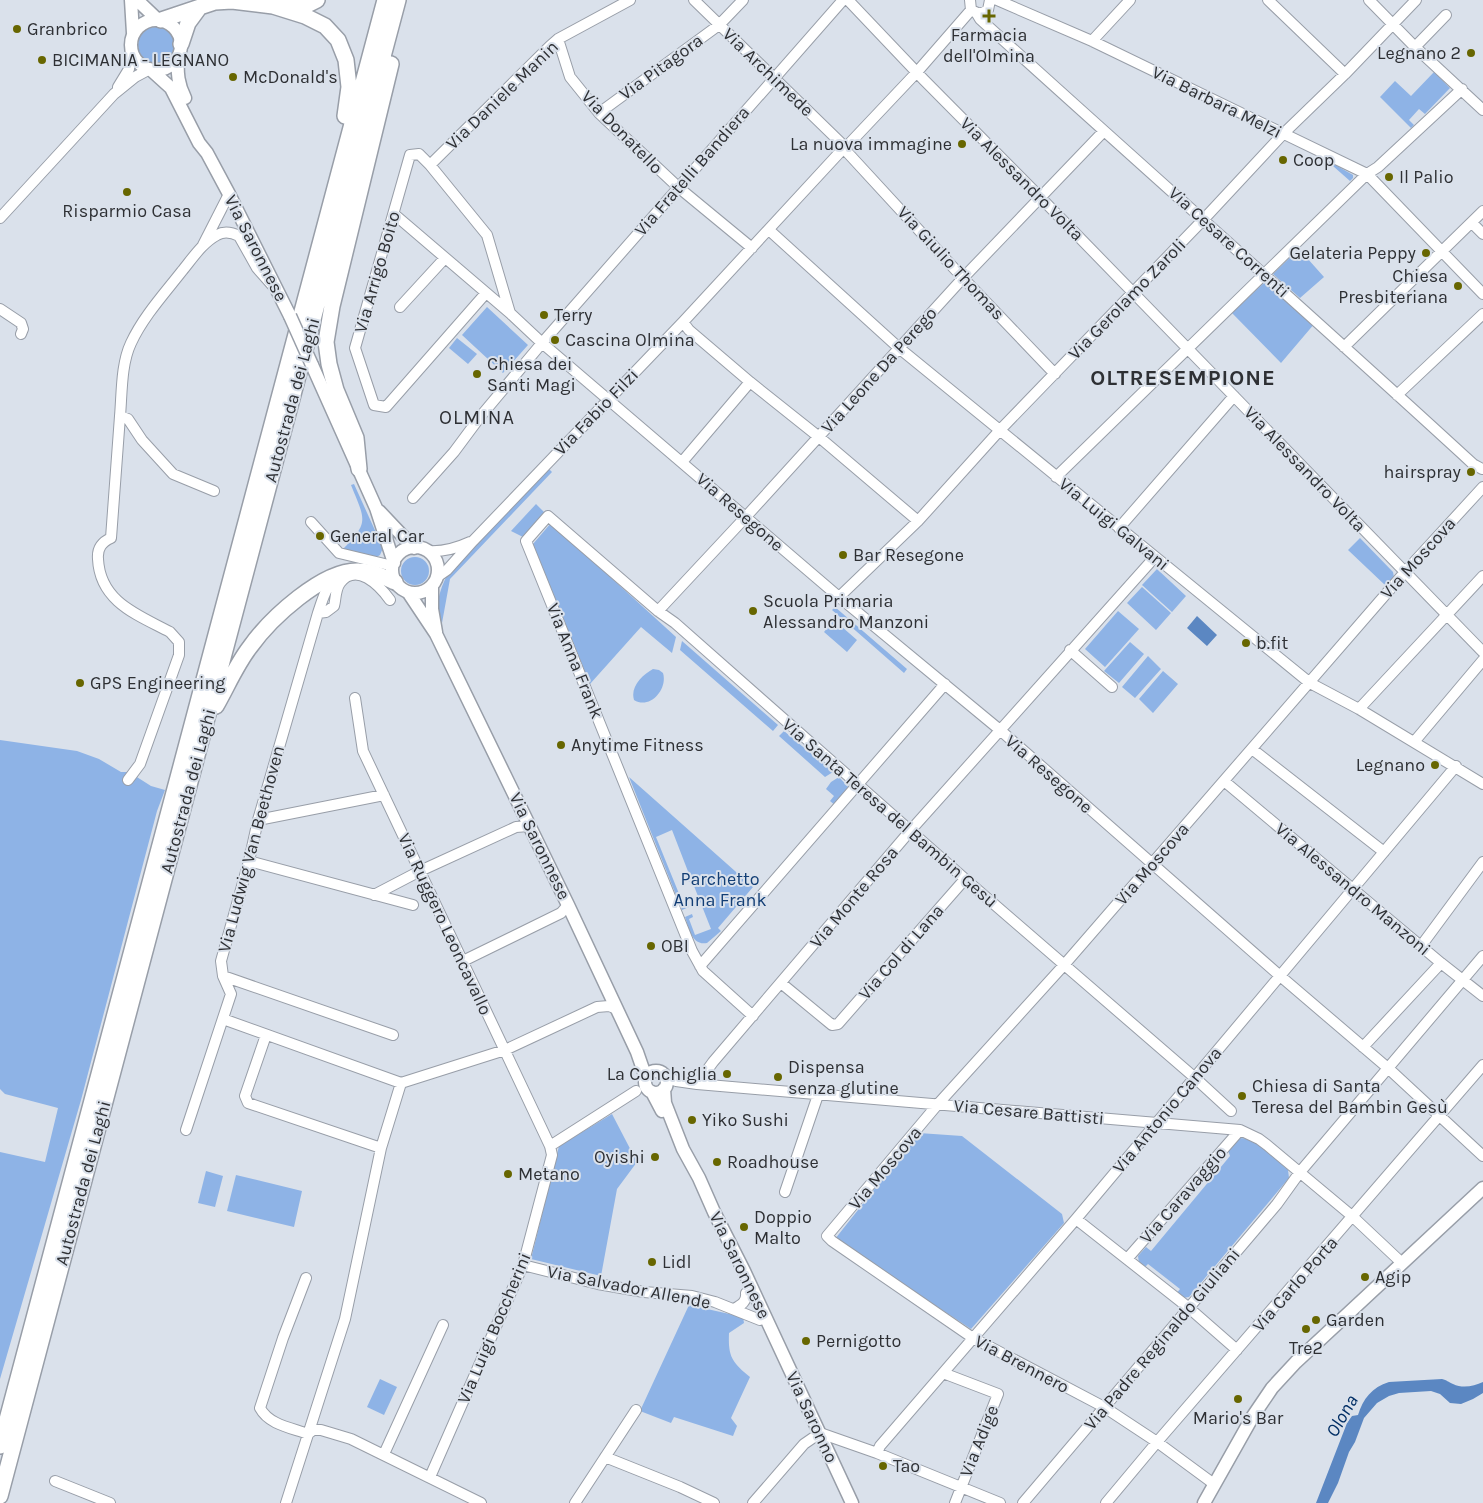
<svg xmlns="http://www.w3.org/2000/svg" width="1483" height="1503" font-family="Karla,sans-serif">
<rect width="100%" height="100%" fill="#dae1eb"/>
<path fill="#8eb3e6" d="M138 45a18 18 0 1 1 36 0a18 18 0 1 1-36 0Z
M 1434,72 L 1450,88 L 1425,114 L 1419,109 L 1409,120 L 1414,125 L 1411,128 L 1380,97 L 1395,81 L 1411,96 Z
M 1325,159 L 1353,175 L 1353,178 L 1350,181 Z
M 1299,249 L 1324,277 L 1300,298 L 1273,274 Z
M 1267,280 L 1315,323 L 1281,363 L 1232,313 Z
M 487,307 L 528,345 L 503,373 L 462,335 Z
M 457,338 L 477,354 L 468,364 L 449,348 Z
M 548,468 L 552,472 L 450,579 L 442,623 C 433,608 440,590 447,575 Z
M 354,484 L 383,548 L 380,555 L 375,558 L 342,550 C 370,522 365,520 351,485 Z
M 536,504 L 545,513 L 523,537 L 511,531 Z
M 551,523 L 676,637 L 672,653 L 641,627 L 590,684 L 533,544 Z
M 1360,538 L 1393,572 L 1394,577 L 1386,586 L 1348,550 Z
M401 571a14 14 0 1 1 28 0a14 14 0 1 1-28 0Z
M 1157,569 L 1186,596 L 1172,612 L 1142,585 Z
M 1142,587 L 1171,613 L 1156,630 L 1127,603 Z
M 835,607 L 907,669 L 904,673 L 832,610 Z
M 1118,611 L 1139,629 L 1105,667 L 1085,649 Z
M 834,620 L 857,640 L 847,652 L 824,632 Z
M 682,641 L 778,725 L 773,731 L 680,650 Z
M 1130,642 L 1144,654 L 1119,683 L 1104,671 Z
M 1148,656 L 1161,669 L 1135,698 L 1122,687 Z
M 653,669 L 659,670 L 663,673 C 668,689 650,710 634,700 C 630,687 642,675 653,669 Z
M 1163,671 L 1178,684 L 1153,713 L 1139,699 Z
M 784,731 L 833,772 L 825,777 L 779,736 Z
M 0,740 L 77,751 L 99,759 L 121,772 L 129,772 L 151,786 L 165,790 L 157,811 L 81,1100 L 0,1379 L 0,1152 L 45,1162 L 58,1108 L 5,1094 L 0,1089 Z
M 629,777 L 753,887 L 718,928 L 721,931 L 707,943 C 692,946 689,928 685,917 L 692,914 L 693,917 L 689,919 L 695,935 L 711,929 L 692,881 L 687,882 L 685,877 L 689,874 L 672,830 L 656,837 L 684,906 L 688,905 L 689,907 L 682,910 Z
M 839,777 L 849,788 L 836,806 L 830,801 L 834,796 L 826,789 L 831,782 Z
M 612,1114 L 637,1162 L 617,1189 L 601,1276 L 531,1259 L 559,1146 Z
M 919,1133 L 962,1136 L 1062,1214 L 1064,1223 L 971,1329 L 835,1239 Z
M 1239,1138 C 1258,1138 1274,1158 1288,1170 L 1289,1178 L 1189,1297 L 1183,1298 L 1176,1294 L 1180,1289 L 1148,1264 L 1144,1268 L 1139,1263 L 1138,1256 L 1146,1247 L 1151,1251 L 1230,1156 L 1228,1150 Z
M 206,1171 L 223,1176 L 215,1207 L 198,1203 Z
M 236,1175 L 302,1191 L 294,1227 L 227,1211 Z
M 689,1305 L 743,1317 L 744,1323 L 729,1333 C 728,1357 732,1362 750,1377 L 731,1418 L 737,1426 L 733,1436 L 674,1417 L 671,1423 L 640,1411 Z
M 380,1379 L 397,1387 L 384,1415 L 367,1407 Z"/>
<path fill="#5b87c2" d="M 1197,616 L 1217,635 L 1207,646 L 1187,628 Z
M 1442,1379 C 1447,1380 1448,1382 1453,1384 C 1463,1389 1474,1386 1483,1382 L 1483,1393 L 1473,1399 L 1461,1404 L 1450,1403 L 1440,1394 L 1431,1391 L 1399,1393 L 1389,1396 L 1377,1403 L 1364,1418 L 1355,1442 L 1349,1452 L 1338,1483 L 1328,1503 L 1316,1503 L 1347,1423 L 1352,1416 L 1358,1415 C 1363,1399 1372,1387 1389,1382 Z"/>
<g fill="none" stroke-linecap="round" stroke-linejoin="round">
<defs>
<path id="minor" d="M 694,0 L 842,144
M 848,0 L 924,80 L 1041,198 L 1483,652
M 970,0 L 971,10 L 980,14 L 988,10 L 990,0
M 997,0 L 1092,41 L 1367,174 L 1483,294
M 1268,0 L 1345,74
M 1369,0 L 1415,47 L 1483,110
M 977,14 L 980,19 C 1144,168 1310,314 1473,464 L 1482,469
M 558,39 L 570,77 L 599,113 L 678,187 L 752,248
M 1092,41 L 1130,0
M 1415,47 L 1446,15
M 118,87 L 129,69 L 131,50
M 599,113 L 719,25 L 743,0
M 848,145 L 917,72 L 971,10
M 847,152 L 963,278 L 1055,374
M 430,165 L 550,46 L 558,39 L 630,0
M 394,214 L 511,314 L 542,343 L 839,597 L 1000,730 L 1279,975 L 1389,1069 L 1483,1156
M 0,218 L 114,94 L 135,77 L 150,69
M 1472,223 L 1483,234
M 769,230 L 899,348 L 1310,683 L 1359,709 L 1483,784
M 203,245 L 229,194
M 486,293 L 386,407 L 374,405 L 355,348 L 410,155 L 419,154 L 430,165 L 487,235 L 510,313
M 400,307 L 445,258
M 0,309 L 21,323 L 23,329 L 21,334
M 683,322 L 689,330 L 750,382 L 819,437 L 918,521
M 1344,347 L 1483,211
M 1397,395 L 1483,314
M 120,416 L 111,538 C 102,542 97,548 98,559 C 100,602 138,615 170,632 L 179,642 L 179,655 L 140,764 L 128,780
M 682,462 L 750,382
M 1056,477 L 1367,174 L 1378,167 L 1462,89
M 214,491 L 173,474 L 142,440 L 128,419 L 120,416 C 122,393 121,364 131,343 C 143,317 164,294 182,271 C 192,259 202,243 217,235 C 224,231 231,232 239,236 L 257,268 L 272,285
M 413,498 L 454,452 L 480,417 L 542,343 L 843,0
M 311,522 L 339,553 L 393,566
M 1119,528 L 1234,396
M 428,551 C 443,552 455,549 470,542
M 437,577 L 447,570 L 473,541 L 683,322 L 841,151
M 839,597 L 918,521 L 1000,430 L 1203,220 L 1283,134 L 1345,74 L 1416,0
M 658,611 L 742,521 L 963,278 L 1104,131
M 318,613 L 326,612 L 334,606 C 336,599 335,590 340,583 C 356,561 380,586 390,600
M 1070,650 L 1112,687
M 355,698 L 363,751 L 550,1146 L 552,1155 L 523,1265 L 430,1477
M 1359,709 L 1483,576
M 1414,742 L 1483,660
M 1252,749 L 1384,852
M 1224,781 L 1441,963 L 1483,996
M 258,820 L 384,795
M 249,861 L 413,905
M 374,895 L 420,871 L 516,827 L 529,826
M 1421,946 L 1483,862
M 463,961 L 561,913 L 568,905
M 700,966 L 945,684
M 223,976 L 393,1035
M 781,983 L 832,1025 L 838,1024 L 965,879
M 753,1016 L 703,971 L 692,951 L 526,541 L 548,516 L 658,611 L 675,623 L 965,879 L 1194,1077 L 1231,1111
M 223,1019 L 401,1083 L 505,1050 L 597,1007 L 609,1006 L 617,1009
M 266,1035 L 245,1096 L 248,1103 L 381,1148
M 1363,1047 L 1441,963
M 664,1075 L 676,1081 L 697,1084 L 1240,1130 L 1259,1139 L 1267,1145 L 1352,1216 L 1402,1263
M 697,1084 L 713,1062 L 910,831 L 1154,558
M 186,1130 L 231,994 L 223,976 L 221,961 L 249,861 L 258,820 L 318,613 C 322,601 326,586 336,577
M 550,1146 L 636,1091
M 785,1192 L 818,1095
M 1076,1219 L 1189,1308 L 1237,1350
M 1127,1259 L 1240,1130
M 523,1265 L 598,1284 L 644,1292 L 692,1296 L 715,1302 L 760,1320
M 306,1278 L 283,1338 L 260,1408 C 269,1425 292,1428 308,1434 L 313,1430 L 321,1430 L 351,1439 L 481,1503
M 734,1309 C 741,1305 747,1302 746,1293
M 943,1373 L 998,1394 L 955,1503
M 877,1453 L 880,1446 L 1076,1219 L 1456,766
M 384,1454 L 443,1325
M 605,1457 L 680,1487 L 714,1503
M 55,1481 L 110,1503
M 1214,1484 L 1157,1442 L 1104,1407 L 973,1338 L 832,1241 L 827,1236 L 938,1104 L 1064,965 L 1405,572 L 1483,487
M 286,1503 L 345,1319 L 381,1148 L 401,1083
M 575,1503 L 636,1410
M 753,1503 L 804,1444 L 820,1433 L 877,1453 L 1000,1503
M 1023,1503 L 1277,1204 L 1300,1172 L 1483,956
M 1106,1503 L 1157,1442 L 1483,1065"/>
<path id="major" d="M 131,0 L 133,33
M 137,0 L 158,20
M131 45a25 25 0 1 1 50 0a25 25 0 1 1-50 0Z
M 178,58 C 177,73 178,84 185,98
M 150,69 L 171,88 L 199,143 L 207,153 L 229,194 L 290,316
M 312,365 L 376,508 L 394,563
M 379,511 L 414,548
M392 570a23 23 0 1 1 46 0a23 23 0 1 1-46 0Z
M 432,587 L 432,609 L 436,632
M 408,592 L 436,634 L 568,905 L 637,1052 L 646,1078
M645 1082a11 11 0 1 1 22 0a11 11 0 1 1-22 0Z
M 664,1089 L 665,1103 L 683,1149 L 699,1178 L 714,1212 L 744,1271 L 852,1503
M 652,1092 L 662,1111
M 1204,1503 L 1253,1416 L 1272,1388 L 1296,1362 L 1483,1188"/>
<path id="highway" d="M 282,5 L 309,4 L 317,0
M 161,20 L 215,2 L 232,1 L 273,6 L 305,16 L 325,26 L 338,40 L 346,60 L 349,87 L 345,116
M 181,44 L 188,23 L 199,8
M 359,469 L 356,438 L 336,390 L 329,364 L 326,342 L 332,306 L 391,64
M 216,706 C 227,687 236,665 250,647 C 270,619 323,569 359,571 C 372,571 384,577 395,582
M 0,1446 L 385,0
M 0,1496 L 398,0"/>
</defs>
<use href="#minor" stroke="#989ea8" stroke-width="12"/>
<use href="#major" stroke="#989ea8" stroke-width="15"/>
<use href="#highway" stroke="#989ea8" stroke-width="18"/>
<use href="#minor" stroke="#fff" stroke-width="10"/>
<use href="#major" stroke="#fff" stroke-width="12"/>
<use href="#highway" stroke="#fff" stroke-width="15"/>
<defs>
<path id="major-bridge" d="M 290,316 L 312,365"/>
</defs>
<use href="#major-bridge" stroke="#989ea8" stroke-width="15" stroke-linecap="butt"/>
<use href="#major-bridge" stroke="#fff" stroke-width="12"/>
</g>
<g fill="#676600" stroke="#dae1eb" stroke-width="2">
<path d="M986.5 8.5h5v5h5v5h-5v5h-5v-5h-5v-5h5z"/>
<circle cx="17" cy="29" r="5"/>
<circle cx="1471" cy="53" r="5"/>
<circle cx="42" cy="60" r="5"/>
<circle cx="233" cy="77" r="5"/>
<circle cx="962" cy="144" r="5"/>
<circle cx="1283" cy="160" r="5"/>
<circle cx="1389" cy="177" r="5"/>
<circle cx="127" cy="192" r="5"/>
<circle cx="1426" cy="253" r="5"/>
<circle cx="1458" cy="286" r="5"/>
<circle cx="544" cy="315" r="5"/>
<circle cx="555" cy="340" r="5"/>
<circle cx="477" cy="374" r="5"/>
<circle cx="1471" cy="472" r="5"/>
<circle cx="320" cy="536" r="5"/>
<circle cx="843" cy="555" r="5"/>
<circle cx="753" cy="611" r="5"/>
<circle cx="1246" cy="643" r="5"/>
<circle cx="80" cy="683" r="5"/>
<circle cx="561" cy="745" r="5"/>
<circle cx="1435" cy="765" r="5"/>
<circle cx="651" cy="946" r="5"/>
<circle cx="727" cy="1074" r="5"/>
<circle cx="778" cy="1077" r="5"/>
<circle cx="1242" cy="1096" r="5"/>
<circle cx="692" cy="1120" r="5"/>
<circle cx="655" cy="1157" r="5"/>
<circle cx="717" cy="1162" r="5"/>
<circle cx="508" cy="1174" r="5"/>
<circle cx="744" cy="1227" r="5"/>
<circle cx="652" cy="1262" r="5"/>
<circle cx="1365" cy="1277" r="5"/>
<circle cx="1316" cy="1320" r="5"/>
<circle cx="1306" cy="1329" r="5"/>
<circle cx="806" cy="1341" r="5"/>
<circle cx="1238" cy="1399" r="5"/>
<circle cx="883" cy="1466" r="5"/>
</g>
<g text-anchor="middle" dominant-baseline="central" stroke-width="4" stroke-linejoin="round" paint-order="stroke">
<g font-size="18" fill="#2e3034" stroke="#dae1eb" text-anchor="start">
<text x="27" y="29">Granbrico</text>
<text x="989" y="35" text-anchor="middle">Farmacia<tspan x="989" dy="21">dell'Olmina</tspan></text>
<text x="1461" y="53" text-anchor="end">Legnano 2</text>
<text x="52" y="60">BICIMANIA - LEGNANO</text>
<text x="243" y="77">McDonald's</text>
<text x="952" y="144" text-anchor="end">La nuova immagine</text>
<text x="1293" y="160">Coop</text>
<text x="1399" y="177">Il Palio</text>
<text x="127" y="211" text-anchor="middle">Risparmio Casa</text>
<text x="1416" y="253" text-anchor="end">Gelateria Peppy</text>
<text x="1448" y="276" text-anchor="end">Chiesa<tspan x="1448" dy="21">Presbiteriana</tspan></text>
<text x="554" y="315">Terry</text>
<text x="565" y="340">Cascina Olmina</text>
<text x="487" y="364">Chiesa dei<tspan x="487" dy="21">Santi Magi</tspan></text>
<text x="1461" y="472" text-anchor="end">hairspray</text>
<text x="330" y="536">General Car</text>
<text x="853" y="555">Bar Resegone</text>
<text x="763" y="601">Scuola Primaria<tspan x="763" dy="21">Alessandro Manzoni</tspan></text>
<text x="1256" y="643">b.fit</text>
<text x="90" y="683">GPS Engineering</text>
<text x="571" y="745">Anytime Fitness</text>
<text x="1425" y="765" text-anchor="end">Legnano</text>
<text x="661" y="946">OBI</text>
<text x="788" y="1067">Dispensa<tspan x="788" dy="21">senza glutine</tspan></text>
<text x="717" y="1074" text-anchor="end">La Conchiglia</text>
<text x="1252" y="1086">Chiesa di Santa<tspan x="1252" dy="21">Teresa del Bambin Gesù</tspan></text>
<text x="702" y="1120">Yiko Sushi</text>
<text x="645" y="1157" text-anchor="end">Oyishi</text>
<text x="727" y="1162">Roadhouse</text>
<text x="518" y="1174">Metano</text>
<text x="754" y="1217">Doppio<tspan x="754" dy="21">Malto</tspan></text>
<text x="662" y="1262">Lidl</text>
<text x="1375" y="1277">Agip</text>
<text x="1326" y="1320">Garden</text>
<text x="816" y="1341">Pernigotto</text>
<text x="1306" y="1348" text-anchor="middle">Tre2</text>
<text x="1238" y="1418" text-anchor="middle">Mario's Bar</text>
<text x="893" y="1466">Tao</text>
</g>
<g font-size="18" fill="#2e3034" stroke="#dae1eb">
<text transform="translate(661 67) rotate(-36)">Via Pitagora</text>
<text transform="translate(768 72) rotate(44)">Via Archimede</text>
<text transform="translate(502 95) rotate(-44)">Via Daniele Manin</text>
<text transform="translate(1217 102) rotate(26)">Via Barbara Melzi</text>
<text transform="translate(622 132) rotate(46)">Via Donatello</text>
<text transform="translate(692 171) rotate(-49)">Via Fratelli Bandiera</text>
<text transform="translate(1022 179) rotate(45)">Via Alessandro Volta</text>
<text transform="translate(1229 242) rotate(42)">Via Cesare Correnti</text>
<text transform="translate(256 248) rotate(63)">Via Saronnese</text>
<text transform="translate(951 263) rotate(47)">Via Giulio Thomas</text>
<text transform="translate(377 272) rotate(-74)">Via Arrigo Boito</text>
<text transform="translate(1127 299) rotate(-46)">Via Gerolamo Zaroli</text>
<text transform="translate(879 370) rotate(-48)">Via Leone Da Perego</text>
<text transform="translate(292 400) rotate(-75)">Autostrada dei Laghi</text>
<text transform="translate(596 412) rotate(-46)">Via Fabio Filzi</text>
<text transform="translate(1305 469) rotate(46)">Via Alessandro Volta</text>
<text transform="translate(740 512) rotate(41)">Via Resegone</text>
<text transform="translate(1114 524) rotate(39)">Via Luigi Galvani</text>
<text transform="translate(1418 558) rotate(-48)">Via Moscova</text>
<text transform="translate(575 661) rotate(68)">Via Anna Frank</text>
<text transform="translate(1049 774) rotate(41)">Via Resegone</text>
<text transform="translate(188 791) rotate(-75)">Autostrada dei Laghi</text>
<text transform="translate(890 813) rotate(41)">Via Santa Teresa del Bambin Gesù</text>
<text transform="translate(540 846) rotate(64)">Via Saronnese</text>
<text transform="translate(251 849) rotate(-75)">Via Ludwig Van Beethoven</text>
<text transform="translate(1152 864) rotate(-49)">Via Moscova</text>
<text transform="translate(1353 889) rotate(40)">Via Alessandro Manzoni</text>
<text transform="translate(854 897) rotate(-50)">Via Monte Rosa</text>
<text transform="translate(445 924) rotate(65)">Via Ruggero Leoncavallo</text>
<text transform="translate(901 952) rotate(-49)">Via Col di Lana</text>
<text transform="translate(1167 1110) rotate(-50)">Via Antonio Canova</text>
<text transform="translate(1029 1112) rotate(5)">Via Cesare Battisti</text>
<text transform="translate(885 1168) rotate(-50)">Via Moscova</text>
<text transform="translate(83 1183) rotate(-75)">Autostrada dei Laghi</text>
<text transform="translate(1183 1195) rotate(-49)">Via Caravaggio</text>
<text transform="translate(740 1265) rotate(64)">Via Saronnese</text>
<text transform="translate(1295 1284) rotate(-49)">Via Carlo Porta</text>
<text transform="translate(629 1287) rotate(11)">Via Salvador Allende</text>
<text transform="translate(494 1328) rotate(-67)">Via Luigi Boccherini</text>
<text transform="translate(1162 1339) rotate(-50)">Via Padre Reginaldo Giuliani</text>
<text transform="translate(1022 1364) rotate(28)">Via Brennero</text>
<text transform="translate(812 1417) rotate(65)">Via Saronno</text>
<text transform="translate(979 1441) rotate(-68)">Via Adige</text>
</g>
<g font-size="18" fill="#123e75" stroke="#dae1eb">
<text x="720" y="879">Parchetto<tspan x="720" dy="21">Anna Frank</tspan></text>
</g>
<g font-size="19" font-style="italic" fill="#022f65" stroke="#dae1eb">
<text transform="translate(1342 1416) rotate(-60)">Olona</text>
</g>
<g font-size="20" letter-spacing="1" fill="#2e3034" stroke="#dae1eb">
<text x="477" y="417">OLMINA</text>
</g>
<g font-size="22" font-weight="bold" letter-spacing="1" fill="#2e3034" stroke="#dae1eb">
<text x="1183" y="378">OLTRESEMPIONE</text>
</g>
</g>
</svg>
